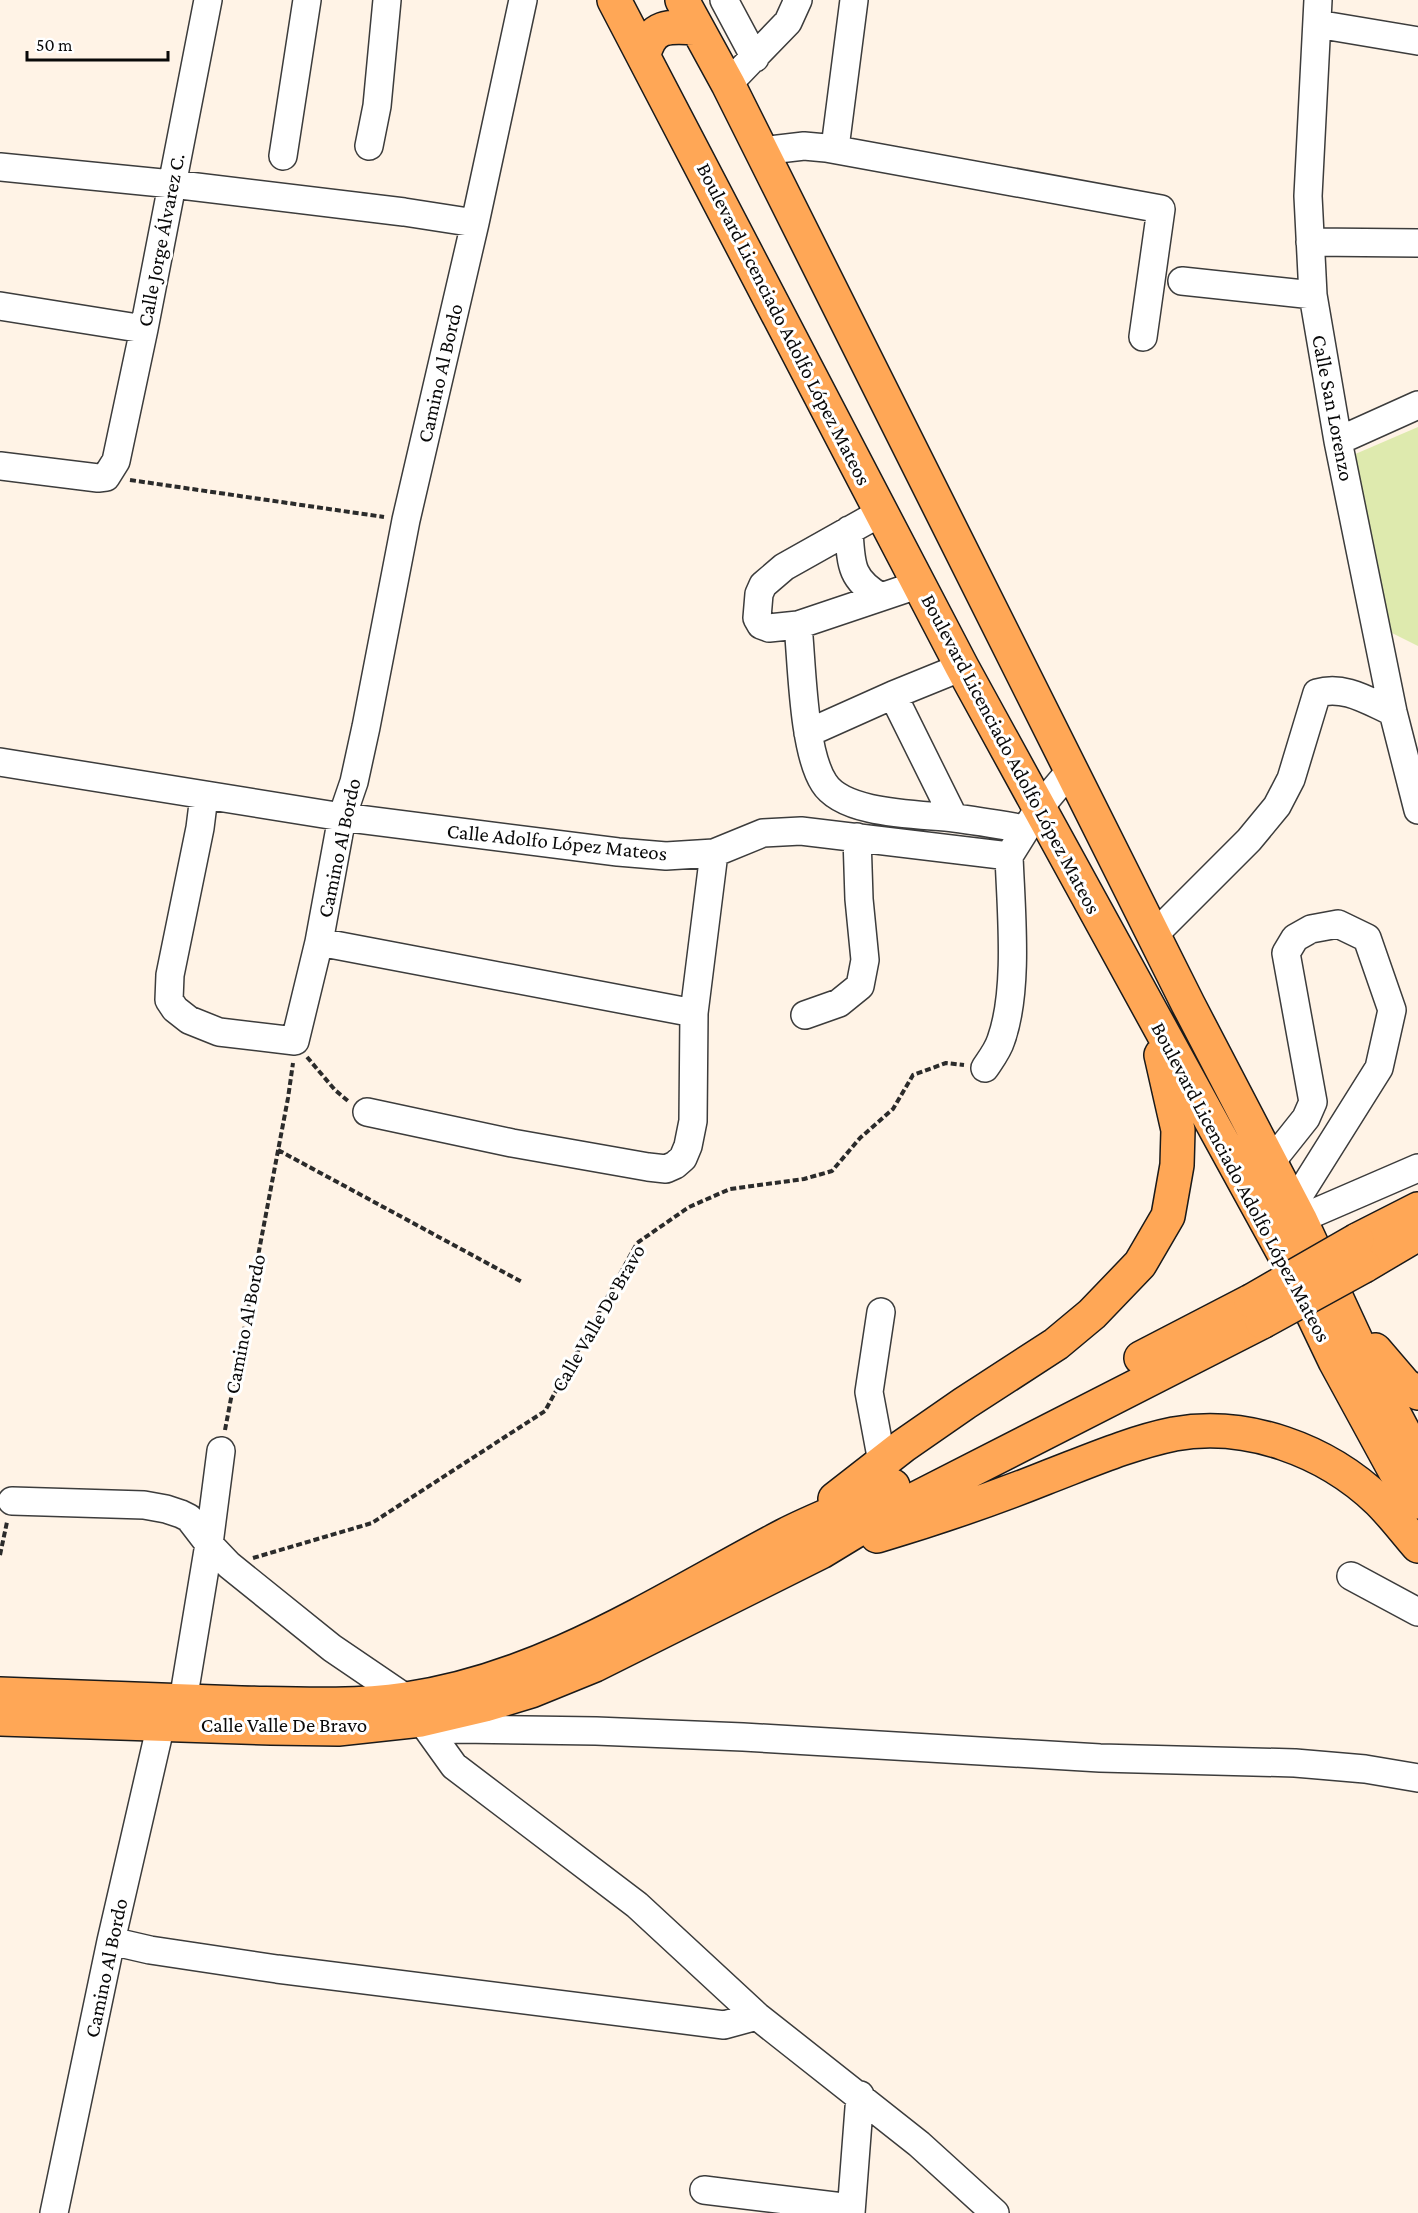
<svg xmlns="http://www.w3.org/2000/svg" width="1418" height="2213" font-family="'Crimson Pro',serif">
<rect width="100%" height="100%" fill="#fff3e6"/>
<path fill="#deeaae" d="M 1418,427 L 1418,646 L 1386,630 L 1353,455 Z"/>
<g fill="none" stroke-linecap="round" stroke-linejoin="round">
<defs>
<path id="minor" d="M 724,0 L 755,58
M 1318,0 L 1308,196 L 1313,295 L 1338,441 L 1393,712 L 1418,810
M 1317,24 L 1418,41
M 728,84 L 788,22 L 798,0
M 369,146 L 377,106 L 387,0
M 826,148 L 1161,209 L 1143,337
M 761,151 L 804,146 L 826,148 L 832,145 L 836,140 L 854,0
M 283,156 L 307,0
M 0,167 L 172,184 L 404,212 L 475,223
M 1310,242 L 1418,243
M 1182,281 L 1313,295
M 0,306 L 144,329
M 1338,441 L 1418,405
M 0,466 L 98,478 L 106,477 L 116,461 L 144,329 L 208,0
M 882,512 L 784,567 L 763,585 L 759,594 L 757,618 L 761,625 L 769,628 L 798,625 L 920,584
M 849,530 C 851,564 850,579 881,597
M 798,625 C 802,665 803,751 824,783 C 844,815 919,814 954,818 C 978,821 1002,825 1026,829
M 893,695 L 954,818
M 808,733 L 893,695 L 962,667
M 0,762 L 342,817 L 618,852 L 666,856 L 714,853 L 763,833 L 801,831 L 1009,856 L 1039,808 L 1070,771
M 204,796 L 200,828 L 170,975 L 169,1000 L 175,1009 L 189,1020 L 219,1032 L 295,1041 L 319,942 L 342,817 L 354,782 L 366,727 L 406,520 L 475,223 L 523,0
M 1153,936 L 1249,840 L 1277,806 L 1291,779 L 1317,693 C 1345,685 1368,701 1393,712
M 319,942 L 694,1013
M 805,1015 L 839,1003 L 860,986 L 865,960 L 859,899 L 857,837
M 985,1068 C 991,1059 998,1050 1001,1040 C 1019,990 1011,910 1009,856
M 367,1112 L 512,1143 L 648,1167 L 666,1169 L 675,1165 L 683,1158 L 688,1146 L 693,1121 L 694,1013 L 714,853
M 1271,1162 L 1306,1118 L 1313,1102 L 1286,953 L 1295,938 L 1311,929 L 1338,924 L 1367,938 L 1392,1010 L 1379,1068 L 1293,1205
M 1300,1219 L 1418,1168
M 881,1312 L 869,1392 L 882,1462
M 12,1501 L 144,1505 L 166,1509 L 181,1514 L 189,1518 L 209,1544 L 229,1565 L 332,1648 L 407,1699
M 1351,1576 L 1418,1612
M 183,1701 L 209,1544 L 221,1451
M 421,1720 L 454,1766 L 637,1905 L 757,2016 L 919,2144 L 995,2213
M 429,1731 L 459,1729 L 596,1731 L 743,1737 L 1100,1758 L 1295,1763 L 1365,1769 L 1418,1778
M 111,1941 L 150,1950 L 277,1969 L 724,2025 L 757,2016
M 704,2190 L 851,2208
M 54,2213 L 111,1941 L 161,1724
M 851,2213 L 860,2095"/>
<path id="major" d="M 614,0 L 962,667 L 1283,1252 L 1335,1361 L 1395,1471 L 1418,1502
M 682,0 L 728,84 L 1188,1004 L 1300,1219 L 1362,1353 L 1418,1459
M 644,55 C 651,24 670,26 697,28
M 1357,1240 L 1418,1209
M 1364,1266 L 1418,1234
M 1375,1350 L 1405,1385 L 1418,1393
M 1141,1358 L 1251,1301
M 835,1499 L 903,1446 L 965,1403 L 1056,1344 L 1092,1314 L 1140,1264 L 1168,1216 L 1177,1165 L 1178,1130 L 1161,1055
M 877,1536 C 934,1519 990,1500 1045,1478 C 1087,1462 1130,1443 1174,1434 C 1247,1421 1326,1450 1379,1501 C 1393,1515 1405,1531 1418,1546
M 0,1694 C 80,1697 161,1700 241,1703 C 295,1704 352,1707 406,1699 C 545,1679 663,1599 785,1535 C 820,1517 858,1504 893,1486
M 0,1719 L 271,1728 L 338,1729 L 421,1720 L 485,1705 L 531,1691 L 595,1665 L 821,1552 L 872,1521 L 1262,1322"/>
</defs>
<use href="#minor" stroke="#3c3c3c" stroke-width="30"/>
<use href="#major" stroke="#1a1a1a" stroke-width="36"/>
<path stroke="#2b2b2b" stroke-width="4" stroke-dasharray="6 3" stroke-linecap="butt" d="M 130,480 L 384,517
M 307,1057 L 335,1090 L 348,1101
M 278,1150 L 522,1282
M 225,1430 L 288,1098 L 293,1063
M 0,1555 L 7,1522
M 253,1558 L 372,1523 L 545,1411 L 637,1243 L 689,1207 L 730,1189 L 804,1179 L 832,1171 L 860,1138 L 893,1109 L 913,1075 L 946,1063 L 964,1065"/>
<use href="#minor" stroke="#fff" stroke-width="27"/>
<use href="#major" stroke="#ffa756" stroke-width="33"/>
<defs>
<path id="major-bridge" d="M 1251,1301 L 1357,1240
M 1262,1322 L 1364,1266"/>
</defs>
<use href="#major-bridge" stroke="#1a1a1a" stroke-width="36" stroke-linecap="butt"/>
<use href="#major-bridge" stroke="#ffa756" stroke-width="33"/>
</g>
<g text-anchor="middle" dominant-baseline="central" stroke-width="6" stroke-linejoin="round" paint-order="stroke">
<g font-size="21" fill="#090909" stroke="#fff">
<text transform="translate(161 240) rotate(-79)">Calle Jorge Álvarez C.</text>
<text transform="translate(784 324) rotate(63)">Boulevard Licenciado Adolfo López Mateos</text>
<text transform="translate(440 373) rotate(-77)">Camino Al Bordo</text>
<text transform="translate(1333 408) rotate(79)">Calle San Lorenzo</text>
<text transform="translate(1011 754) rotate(62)">Boulevard Licenciado Adolfo López Mateos</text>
<text transform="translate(557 842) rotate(6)">Calle Adolfo López Mateos</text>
<text transform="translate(339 848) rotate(-78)">Camino Al Bordo</text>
<text transform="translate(1241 1182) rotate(62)">Boulevard Licenciado Adolfo López Mateos</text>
<text transform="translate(598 1318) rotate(-60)">Calle Valle De Bravo</text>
<text transform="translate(245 1324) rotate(-79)">Camino Al Bordo</text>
<text x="284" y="1725">Calle Valle De Bravo</text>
<text transform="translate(106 1968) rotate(-78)">Camino Al Bordo</text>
</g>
</g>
<path d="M27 51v9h141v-9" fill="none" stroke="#090909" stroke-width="3"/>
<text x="36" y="51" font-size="18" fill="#090909" stroke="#ffffff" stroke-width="4.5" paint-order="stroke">50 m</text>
</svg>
